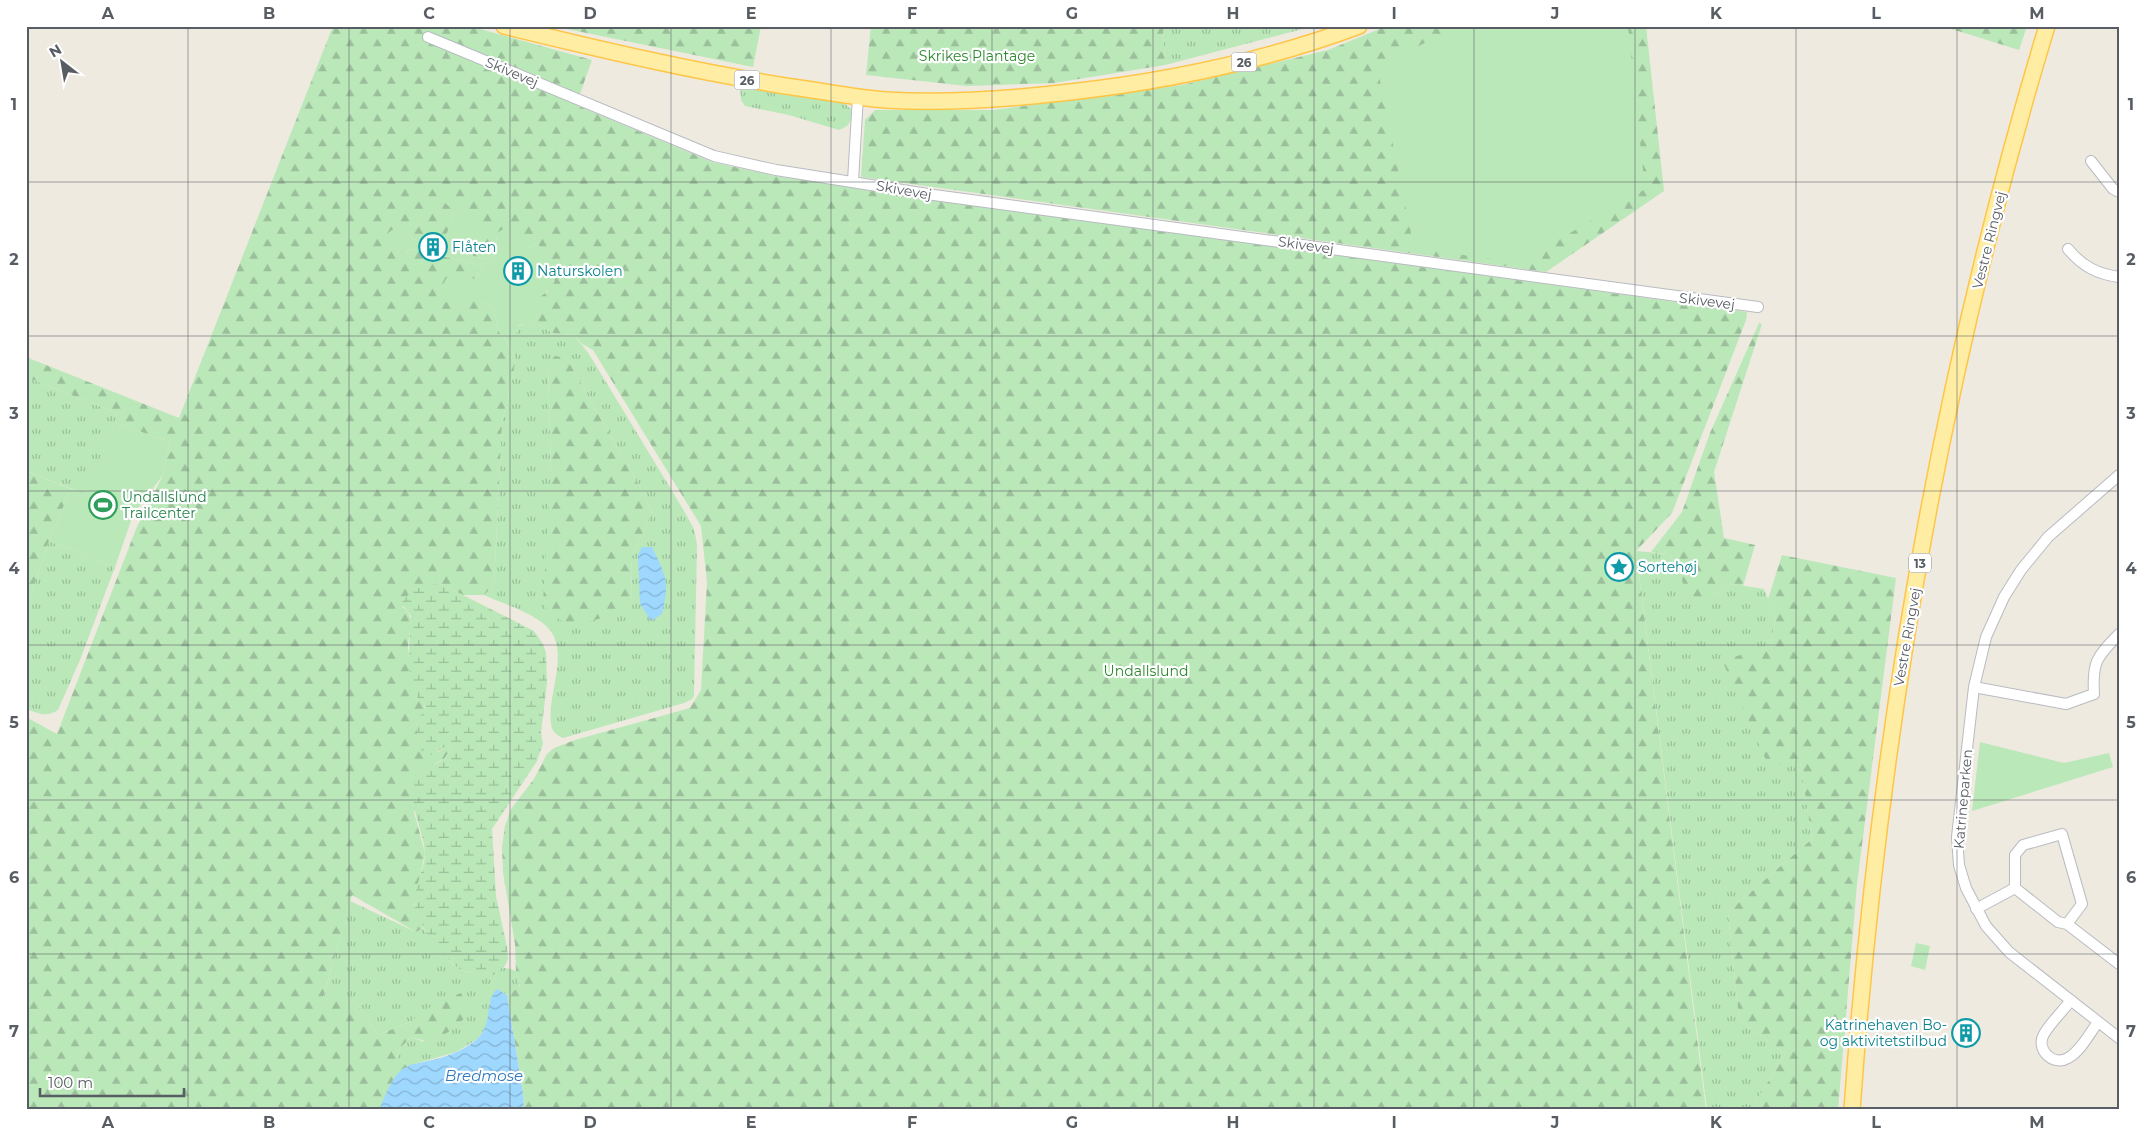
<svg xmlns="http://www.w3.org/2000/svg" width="2145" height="1136" font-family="Montserrat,sans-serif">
<defs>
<pattern id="grass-tufts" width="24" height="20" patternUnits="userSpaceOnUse" patternTransform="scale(1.25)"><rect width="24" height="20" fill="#bae8b9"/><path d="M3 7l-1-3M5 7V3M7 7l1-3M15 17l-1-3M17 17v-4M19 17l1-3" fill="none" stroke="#9abf9a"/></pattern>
<pattern id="forest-firs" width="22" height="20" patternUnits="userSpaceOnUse" patternTransform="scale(1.25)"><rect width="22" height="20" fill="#bae8b9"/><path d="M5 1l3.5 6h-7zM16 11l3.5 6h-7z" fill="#9abf9a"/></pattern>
<pattern id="wetland-marsh" width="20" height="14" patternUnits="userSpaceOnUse" patternTransform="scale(1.25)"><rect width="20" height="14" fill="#bae8b9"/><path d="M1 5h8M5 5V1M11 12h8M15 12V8" fill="none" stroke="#9abf9a"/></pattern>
<pattern id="water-waves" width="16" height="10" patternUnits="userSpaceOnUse" patternTransform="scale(1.25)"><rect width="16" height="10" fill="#9ed8ff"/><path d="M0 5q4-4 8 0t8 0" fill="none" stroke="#84b2d2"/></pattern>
</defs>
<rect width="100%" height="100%" fill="#eeeadf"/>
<path fill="url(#grass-tufts)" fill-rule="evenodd" d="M 1163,26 L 1314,26 L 1165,65 Z
M 746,86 L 844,103 L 852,110 L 852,119 L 847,126 L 839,130 L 789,115 L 745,106 L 741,100 L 740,88 Z
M 535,323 L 553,333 L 574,335 L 589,354 L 683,509 L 694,529 L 697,544 L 694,695 L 692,699 L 684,703 L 563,738 C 558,736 554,733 552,728 C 544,701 571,655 549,629 C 534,612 505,605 484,595 L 494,585 L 502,423 L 516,360 L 505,338 C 511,326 523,324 535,323 ZM 548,363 L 570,364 L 645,496 L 652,514 L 632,556 L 631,606 L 551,474 Z
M 26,377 L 117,413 L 115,423 L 85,494 L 26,471 Z
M 49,541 L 115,567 L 80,660 L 58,710 C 46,718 38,713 26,709 L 26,609 Z
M 1636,551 L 1669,554 L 1700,613 L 1714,595 L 1732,584 L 1764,589 L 1776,618 L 1770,647 L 1800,761 L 1812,839 L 1728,912 L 1739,1019 L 1785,1054 L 1751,1110 L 1707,1110 Z
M 350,901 L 416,932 L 423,928 C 435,944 452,973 474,973 C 493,973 495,963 516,971 L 520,988 L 507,995 L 497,989 L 491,1001 L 487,1027 L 476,1040 L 456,1052 L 408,1066 L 397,1057 L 400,1048 L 411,1037 L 424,1042 L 412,1021 L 378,1035 L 356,1002 L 323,999 Z"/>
<path fill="url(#forest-firs)" d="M 333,26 L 469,26 L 592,60 L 576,105 L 712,162 L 780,177 L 1747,312 L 1746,320 L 1672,513 L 1636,551 L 1706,1110 L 524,1110 L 523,1092 L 507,995 L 520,987 L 516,971 L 515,944 L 503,872 L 502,847 L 505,826 L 511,809 L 534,779 L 547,754 L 554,748 L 575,740 L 690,708 L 701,690 L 707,582 L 701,526 L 593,350 L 582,344 L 574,335 L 553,333 L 535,323 C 531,305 532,301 548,291 L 538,243 L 525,249 L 522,243 L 497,233 L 496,254 L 489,260 L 473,256 L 474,250 L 482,238 L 453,210 L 454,218 L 441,246 L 413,239 L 406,232 L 406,252 L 412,249 L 483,266 L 484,269 L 474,279 L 465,278 L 456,273 L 461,307 L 467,300 L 479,300 L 494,309 L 499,332 L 505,338 L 516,360 L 502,423 L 494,585 L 484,595 L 463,595 L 439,583 L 402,607 C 417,616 408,633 408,647 C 409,666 421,690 425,709 L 418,721 L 417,734 L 438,752 L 447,746 L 451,749 L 444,759 L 432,765 L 414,812 L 425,853 L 414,904 L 423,928 L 416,932 L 352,895 L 323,998 L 356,1002 L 378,1035 L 410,1022 L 438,1001 L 461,993 L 470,1014 C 450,1030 438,1047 411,1037 L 400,1048 L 397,1057 L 408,1066 L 392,1082 L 379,1110 L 26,1110 L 26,717 L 57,734 L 136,529 L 163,475 L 170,442 L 115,423 L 117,413 L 26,377 L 26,357 L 179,418 Z
M 566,26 L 761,26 L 753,67 L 567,29 Z
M 871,26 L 1163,26 L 1165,65 L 1054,83 L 967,86 L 866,75 Z
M 1387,26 L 1646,26 L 1664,191 L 1546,272 L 861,177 L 865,120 L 875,110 L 993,110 L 1182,85 L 1328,50 Z
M 1942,26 L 2027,26 L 2019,50 Z
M 1759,323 L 1762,324 L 1714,472 L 1724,538 L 1755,545 L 1743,586 L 1732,584 L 1714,595 L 1700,614 L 1669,554 L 1651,552 L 1682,512 L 1710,433 Z
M 555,356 L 561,357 L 570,364 L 645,496 L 652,514 L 632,556 L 631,605 L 626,611 L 577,625 L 570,625 L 549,614 L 543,602 L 551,474 L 548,363 Z
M 26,471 L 71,489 L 49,541 L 26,609 Z
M 1782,555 L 1896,578 L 1857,884 L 1838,1110 L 1751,1110 L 1785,1054 L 1739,1019 L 1728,912 L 1812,839 L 1800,761 L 1769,767 L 1722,660 L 1770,647 L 1776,618 L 1768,599 Z"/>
<path fill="url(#wetland-marsh)" d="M 439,583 L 534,631 L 543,644 L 546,653 L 547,683 L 541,733 L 543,744 L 537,761 L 492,829 L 496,896 L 507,947 L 508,959 L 504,967 L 494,975 C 484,974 473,974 464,971 C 445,963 418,926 415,906 C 412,891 425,869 425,853 C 424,830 406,804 416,779 C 423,760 433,769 445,758 C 447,756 449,752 451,749 L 447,746 L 431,755 L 425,755 C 418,749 415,729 418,720 C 420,716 423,712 425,709 L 424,704 C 405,693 409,637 411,616 L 401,603 L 414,589 Z"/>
<path fill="#bae8b9" d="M 1460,26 L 1628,26 L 1645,189 L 1519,263 L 1414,248 L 1377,66 Z
M 449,191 L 480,222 L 482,238 L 474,250 L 473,256 L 489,260 L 496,254 L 497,233 L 512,223 L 524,234 L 522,243 L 525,249 L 538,243 L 555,281 C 542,302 529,294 535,323 L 519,325 L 516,335 L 508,333 L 505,338 L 499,332 L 494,309 L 479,300 L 468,300 L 461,307 L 456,308 L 436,295 L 450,273 C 459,272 465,278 474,279 L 484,269 L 483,266 L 412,249 C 403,254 398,252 389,249 L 385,242 L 388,233 L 395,228 L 406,232 L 413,239 L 441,245 L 454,218 L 453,210 L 444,202 Z
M 115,423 L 170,442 L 163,475 L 133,515 L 115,567 L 49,541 L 71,489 L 85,493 Z
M 1980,742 L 2064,763 L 2109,753 L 2113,767 L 1972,811 Z
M 1916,943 L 1930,946 L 1925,970 L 1911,966 Z"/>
<path fill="url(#water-waves)" d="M 642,547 L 652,547 C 666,576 670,581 662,614 L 651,621 L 640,604 L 638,555 Z
M 497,989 L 507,995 L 523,1093 L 524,1110 L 379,1110 C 386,1095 392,1073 408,1066 C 413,1063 421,1063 427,1061 C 444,1058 463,1051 476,1040 C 494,1024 484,1001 497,989 Z"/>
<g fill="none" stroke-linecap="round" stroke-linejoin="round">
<defs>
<path id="street" d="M 428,37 L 714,156 L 776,170 L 934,195 L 1758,307
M 2091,161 L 2113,189 L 2119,192
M 853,181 L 858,96
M 2068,249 C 2082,266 2097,274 2119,277
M 2119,475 L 2048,537 L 2021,570 L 2004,597 L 1986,637 L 1974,687 L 1957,837 L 1959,865 L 1966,888 L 1986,926 L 2009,952 L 2119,1038
M 1974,687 L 2066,704 L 2094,694 C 2092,661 2097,657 2119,634
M 2015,888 L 2058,922 L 2067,924 L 2119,964
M 1976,909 L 2015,888 L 2015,855 L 2023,845 L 2062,834 L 2082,904 L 2067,924
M 2071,1000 C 2063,1011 2051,1022 2044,1034 C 2035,1049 2053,1067 2068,1058 C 2080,1052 2090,1033 2098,1022"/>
<path id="primary" d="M 504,26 C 602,50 700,73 799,88 C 828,92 857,98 886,100 C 947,104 1010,99 1070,92 C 1169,81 1265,61 1359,26
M 1852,1110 C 1878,743 1940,378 2047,26"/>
</defs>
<use href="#street" stroke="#b8bbc1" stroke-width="12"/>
<use href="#primary" stroke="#ffc547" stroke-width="18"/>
<use href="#street" stroke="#fff" stroke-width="10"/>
<use href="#primary" stroke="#ffeda3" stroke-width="15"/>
</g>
<path fill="none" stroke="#585d63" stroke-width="1" stroke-opacity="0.55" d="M 188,26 L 188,1110M 349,26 L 349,1110M 510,26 L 510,1110M 671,26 L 671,1110M 831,26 L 831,1110M 992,26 L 992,1110M 1153,26 L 1153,1110M 1314,26 L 1314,1110M 1474,26 L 1474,1110M 1635,26 L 1635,1110M 1796,26 L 1796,1110M 1957,26 L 1957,1110M 26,182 L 2119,182M 26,336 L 2119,336M 26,491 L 2119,491M 26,645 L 2119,645M 26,800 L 2119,800M 26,954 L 2119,954"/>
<defs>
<symbol id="building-ring" viewBox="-11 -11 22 22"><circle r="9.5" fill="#fff" stroke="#0f9aa8" stroke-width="1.5"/><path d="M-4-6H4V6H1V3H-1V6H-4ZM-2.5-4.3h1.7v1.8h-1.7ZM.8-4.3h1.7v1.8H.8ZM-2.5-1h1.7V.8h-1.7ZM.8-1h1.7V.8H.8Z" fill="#0f9aa8"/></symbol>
<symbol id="stadium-ring" viewBox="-11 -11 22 22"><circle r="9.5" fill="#fff" stroke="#2e9e5b" stroke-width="1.5"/><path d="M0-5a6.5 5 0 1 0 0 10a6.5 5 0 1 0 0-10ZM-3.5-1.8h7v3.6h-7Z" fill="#2e9e5b"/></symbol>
<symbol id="sight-ring" viewBox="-11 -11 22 22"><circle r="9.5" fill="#fff" stroke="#0f9aa8" stroke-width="1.5"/><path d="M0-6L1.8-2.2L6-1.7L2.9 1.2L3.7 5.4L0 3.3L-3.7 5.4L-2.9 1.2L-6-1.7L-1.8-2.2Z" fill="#0f9aa8"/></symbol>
</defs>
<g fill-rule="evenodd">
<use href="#building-ring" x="417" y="231" width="32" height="32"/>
<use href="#building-ring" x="502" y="255" width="32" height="32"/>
<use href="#stadium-ring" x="87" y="489" width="32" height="32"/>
<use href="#sight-ring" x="1603" y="551" width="32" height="32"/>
<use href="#building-ring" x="1950" y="1017" width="32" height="32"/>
</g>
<g text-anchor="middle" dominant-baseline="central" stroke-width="4.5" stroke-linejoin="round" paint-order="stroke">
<g fill="#fff" stroke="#8a8e92" stroke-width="1">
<rect x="1231.5" y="52.5" width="25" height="19" rx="4"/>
<rect x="734.5" y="70.5" width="25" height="19" rx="4"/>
<rect x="1909" y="553.5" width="22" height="19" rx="4"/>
</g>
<g font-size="12" font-weight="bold" fill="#585d63">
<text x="1244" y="62">26</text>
<text x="747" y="80">26</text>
<text x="1920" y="563">13</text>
</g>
<g font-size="14" fill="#2c872d" stroke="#fff">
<text x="977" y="56">Skrikes Plantage</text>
<text x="1146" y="671">Undallslund</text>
</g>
<g font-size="14" fill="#585d63" stroke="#fff">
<text transform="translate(512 72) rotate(23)">Skivevej</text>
<text transform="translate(904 190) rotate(10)">Skivevej</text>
<text transform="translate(1989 240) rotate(-76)">Vestre Ringvej</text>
<text transform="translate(1306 245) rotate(8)">Skivevej</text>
<text transform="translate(1707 301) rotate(7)">Skivevej</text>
<text transform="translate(1907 637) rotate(-80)">Vestre Ringvej</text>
<text transform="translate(1963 799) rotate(-85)">Katrineparken</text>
</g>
<g font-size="14" fill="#0d838f" stroke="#fff" text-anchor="start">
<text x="452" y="247">Flåten</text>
<text x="537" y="271">Naturskolen</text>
<text x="1638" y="567">Sortehøj</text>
<text x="1947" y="1025" text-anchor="end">Katrinehaven Bo-<tspan x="1947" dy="16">og aktivitetstilbud</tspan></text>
</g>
<g font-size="14" fill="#27864d" stroke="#fff" text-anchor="start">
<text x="122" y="497">Undallslund<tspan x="122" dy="16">Trailcenter</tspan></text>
</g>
<g font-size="15" font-style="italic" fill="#3079bc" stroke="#fff">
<text x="484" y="1075">Bredmose</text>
</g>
</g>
<rect width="2145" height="1136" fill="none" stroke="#ffffff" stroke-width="55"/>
<g transform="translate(62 62) rotate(329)" stroke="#ffffff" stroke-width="4" paint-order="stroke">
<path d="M0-4L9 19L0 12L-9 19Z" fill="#585d63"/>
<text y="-8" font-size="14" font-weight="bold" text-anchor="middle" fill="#585d63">N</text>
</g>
<path d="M40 1088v8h144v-8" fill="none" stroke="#585d63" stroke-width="2.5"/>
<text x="48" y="1088" font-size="15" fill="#585d63" stroke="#ffffff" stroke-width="4" paint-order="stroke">100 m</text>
<rect x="28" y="28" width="2090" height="1080" fill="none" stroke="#585d63" stroke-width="2"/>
<g font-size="16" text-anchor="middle" font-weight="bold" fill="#585d63">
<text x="108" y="19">A</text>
<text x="269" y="19">B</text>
<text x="429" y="19">C</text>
<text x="590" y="19">D</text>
<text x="751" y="19">E</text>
<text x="912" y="19">F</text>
<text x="1072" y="19">G</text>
<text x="1233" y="19">H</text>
<text x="1394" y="19">I</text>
<text x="1555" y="19">J</text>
<text x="1716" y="19">K</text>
<text x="1876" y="19">L</text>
<text x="2037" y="19">M</text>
<text x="14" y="110">1</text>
<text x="2131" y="110">1</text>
<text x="14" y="265">2</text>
<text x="2131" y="265">2</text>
<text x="14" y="419">3</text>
<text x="2131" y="419">3</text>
<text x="14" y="574">4</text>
<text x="2131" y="574">4</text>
<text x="14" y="728">5</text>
<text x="2131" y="728">5</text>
<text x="14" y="883">6</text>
<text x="2131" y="883">6</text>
<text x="14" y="1037">7</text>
<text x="2131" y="1037">7</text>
<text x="108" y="1128">A</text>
<text x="269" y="1128">B</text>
<text x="429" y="1128">C</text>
<text x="590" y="1128">D</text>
<text x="751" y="1128">E</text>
<text x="912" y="1128">F</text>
<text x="1072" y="1128">G</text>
<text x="1233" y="1128">H</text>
<text x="1394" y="1128">I</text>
<text x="1555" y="1128">J</text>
<text x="1716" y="1128">K</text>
<text x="1876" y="1128">L</text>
<text x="2037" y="1128">M</text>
</g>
</svg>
